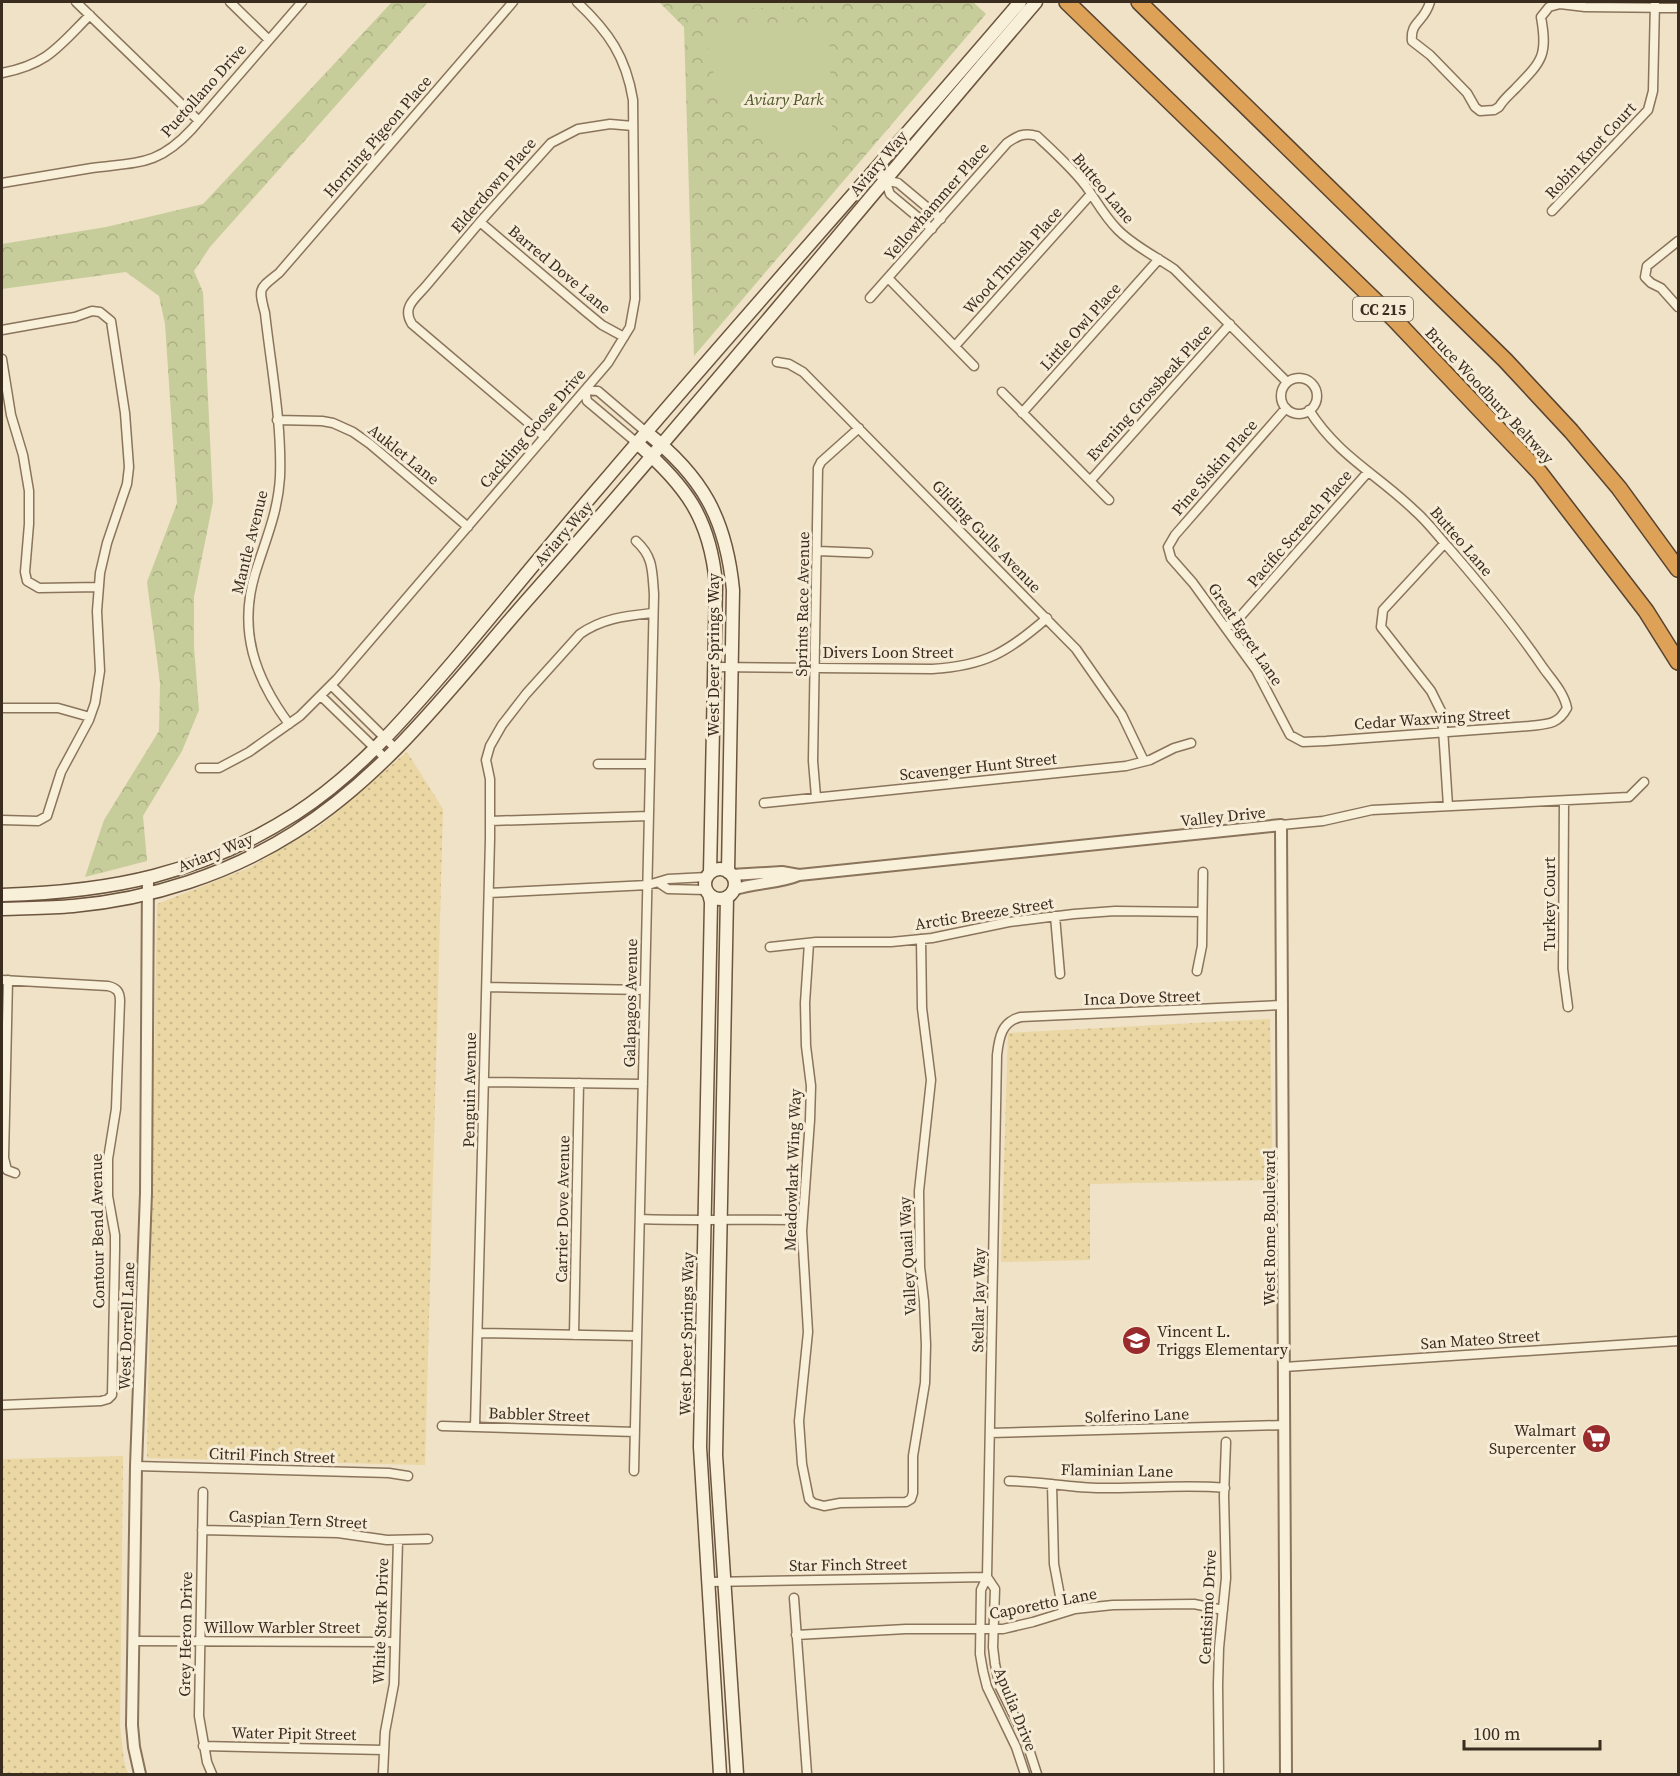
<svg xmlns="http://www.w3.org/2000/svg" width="1680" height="1776" font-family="'Source Serif 4',serif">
<defs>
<pattern id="sand-dots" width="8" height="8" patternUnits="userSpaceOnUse" patternTransform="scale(1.5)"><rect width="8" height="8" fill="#ead7a4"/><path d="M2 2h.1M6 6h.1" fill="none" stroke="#c9b98d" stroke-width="1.8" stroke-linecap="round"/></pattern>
<pattern id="park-crowns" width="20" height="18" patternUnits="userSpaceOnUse" patternTransform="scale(1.5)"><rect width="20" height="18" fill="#c7cd9a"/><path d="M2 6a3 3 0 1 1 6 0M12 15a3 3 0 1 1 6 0" fill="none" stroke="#acb084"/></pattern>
</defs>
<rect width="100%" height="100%" fill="#efe2c6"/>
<path fill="url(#sand-dots)" d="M 407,752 L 443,809 L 425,1465 L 147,1458 L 157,904 L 249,868 L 319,827 Z
M 1270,1019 L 1273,1180 L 1090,1184 L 1090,1260 L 1001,1262 L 1008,1033 Z
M 123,1456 L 120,1726 L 124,1761 L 128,1774 L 2,1774 L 2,1459 Z"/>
<path fill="url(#park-crowns)" d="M 392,2 L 428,2 L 210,247 L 194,271 L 203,292 L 213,502 L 194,597 L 194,647 L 199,710 L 182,751 L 143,816 L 147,861 L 85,877 L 104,820 L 159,731 L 160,683 L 147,582 L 177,503 L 165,324 L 159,296 L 126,272 L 2,289 L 2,244 L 106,227 L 203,204 Z
M 659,2 L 973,2 L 986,14 L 694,356 L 684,27 Z"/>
<path fill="#c7cd9a" d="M 704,2 L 826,2 L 821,6 L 704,10 Z
M 821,25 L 829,31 L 833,149 C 817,149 802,149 787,145 C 734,132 707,79 706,29 Z"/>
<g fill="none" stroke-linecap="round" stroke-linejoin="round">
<defs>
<path id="minor" d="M 76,2 L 199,121
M 230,2 L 269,40
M 1430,2 C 1424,23 1410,21 1412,41 L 1430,55 L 1467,93 L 1475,107 L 1480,111 L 1494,110 L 1499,107 C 1503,100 1509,95 1515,89 C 1542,61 1548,56 1541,17 L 1549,7 L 1560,4 L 1585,7 L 1678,8
M 2,73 C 48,64 58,47 90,15
M 873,170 L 885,180 L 890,194 L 932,229
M 885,180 L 898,183 L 941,219
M 2,183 C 32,178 62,173 92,168 C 138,162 158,166 192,129 L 302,2
M 1552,211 L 1648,110 L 1653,91 L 1655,2
M 480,222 L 585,311 L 602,325 L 624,337
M 1678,241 L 1647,266 L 1645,277 L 1651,283 L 1661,288 L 1678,307
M 888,278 L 974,366
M 870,298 L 1007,143 C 1017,136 1024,132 1037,136 C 1053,151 1071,167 1085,185 C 1096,200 1104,216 1118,230 C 1134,246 1155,256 1174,269 L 1287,382
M 2,330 L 75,317 L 92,311 L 100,312 L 111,321 L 125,413 L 129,467 L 127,484 L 107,543 L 100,573 L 97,611 L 100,671 L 95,703 L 89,720 L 61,772 L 47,816 L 38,821 L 2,820
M 955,346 L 1091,194
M 2,359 L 11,415 L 23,455 L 29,491 L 29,524 L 25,572 L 27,581 L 39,588 L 99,587
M 777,362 L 789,364 L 803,372 L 1076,649 L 1122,715 L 1144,761
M1281 396a18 18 0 1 1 36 0a18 18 0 1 1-36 0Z
M 1002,392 L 1109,500
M 1286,408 L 1175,535 L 1168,547 L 1171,558 L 1193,583 L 1256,670 L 1290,735 L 1303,742 L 1326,741 L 1529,726 C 1547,724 1558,725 1567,708 C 1564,693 1553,681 1544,669 C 1515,626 1482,586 1448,547 C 1437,535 1427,521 1414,510 C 1377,474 1338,456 1309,410
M 1022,413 L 1159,259
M 277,420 L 322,421 L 333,423 L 353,432 L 370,444 L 468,527
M 545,437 L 412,324 C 401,307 416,298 426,286 L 480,222 L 551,143 L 578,129 L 610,124 L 633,126
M 637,443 L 587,401 L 585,390 L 598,391 L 646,432
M 1090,481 L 1230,324
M 1444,544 L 1383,610 L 1381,627 L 1431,691 L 1442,713 L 1448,806
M 818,551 L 868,553
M 1226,628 L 1239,618 L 1368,472
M 715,667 L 932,669 C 985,666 1008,652 1047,618
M 331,685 L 396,749
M 321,696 L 386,759
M 2,708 L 58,708 L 90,717
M 289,724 C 255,678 238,631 255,574 C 265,541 278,513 280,477 C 282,423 271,367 265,313 C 258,287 259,289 279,273 L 513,2
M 598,764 L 650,764
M 200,768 L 219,768 L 249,752 L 300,716 L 337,679 L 608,363 L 630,327 L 635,299 L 633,100 C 626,57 609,32 577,2
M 816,797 L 813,761 L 818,468 L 821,462 L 859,428
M 1564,801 L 1563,969 L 1568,1007
M 764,803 L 1126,766 L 1150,760 L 1174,748 L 1191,743
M 490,821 L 649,816
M 1281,825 L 1323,821 L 1372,810 L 1629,797 L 1644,782
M 659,883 L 668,889 L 706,890
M 489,893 L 648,885 L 668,879 L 707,877
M 1055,916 L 1060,974
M 809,943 L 805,1003 L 806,1046 L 811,1086 L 810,1120 L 802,1231 L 808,1332 L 799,1421 L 802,1464 L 809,1499 L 813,1503 L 824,1506 L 840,1503 L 906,1502 L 911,1499 L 913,1493 L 913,1456 L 925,1383 L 926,1345 L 924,1301 L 920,1267 L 919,1191 L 931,1080 L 922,1008 L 921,939
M 770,947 L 816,942 L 891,942 L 932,938 L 1009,922 L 1074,914 L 1115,911 L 1202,912
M 1197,971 L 1202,946 L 1203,872
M 2,980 L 108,986 C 117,988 120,992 120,1001 L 116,1109 L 108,1159 L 108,1196 L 115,1235 L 115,1250 L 112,1395 L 108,1399 L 101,1401 L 2,1405
M 8,980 L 4,1158 L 7,1170 L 15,1173
M 487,987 L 645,990
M 484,1082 L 643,1084
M 640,1219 C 694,1221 748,1219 802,1220
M 478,1333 L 637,1336
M 574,1335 L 579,1083
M 1284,1367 L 1678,1341
M 442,1426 L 635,1432
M 475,1427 L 490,839 L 490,779 L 486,760 L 490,746 L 502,725 L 526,694 L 580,634 C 603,618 626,616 653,613
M 990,1433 L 1285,1425
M 136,1466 L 389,1473 L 408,1476
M 634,1471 L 654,594 C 652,572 654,557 636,541
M 1009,1481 C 1040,1481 1070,1488 1101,1488 C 1142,1489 1184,1484 1225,1488
M 1052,1484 L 1054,1564 L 1063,1612
M 203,1492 L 199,1716 L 207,1762 L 212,1774
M 202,1530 L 338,1533 L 387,1540 L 428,1539
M 987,1577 L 995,1589 L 993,1647 L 995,1664 L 1000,1687 L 1026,1740 L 1037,1774
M 709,1582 L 987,1577
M 794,1598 L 807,1774
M 796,1635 L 906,1629 L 1003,1629 L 1033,1622 L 1075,1609 L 1113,1605 L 1194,1604 L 1223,1610
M 134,1641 L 395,1642
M 203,1746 L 384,1750
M 383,1774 L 385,1732 L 394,1684 L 398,1540
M 1025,1774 L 1016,1747 L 987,1687 L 983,1671 L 980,1654 L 981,1590 L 987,1577 L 997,1055 C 999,1037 1002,1021 1021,1017 L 1283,1005
M 1219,1774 L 1218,1685 L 1219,1648 L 1226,1578 L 1224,1496 L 1226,1442"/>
<path id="tertiary" d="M 731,875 L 782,872 L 799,875 L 1281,825 L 1286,1774
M 733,890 C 755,882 778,884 799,875
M 140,1774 L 134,1747 L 132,1725 L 136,1466 L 146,1193 L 148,879"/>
<path id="secondary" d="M 646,432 C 702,476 726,518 733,590 L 728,872
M 637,443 C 686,486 710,518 716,584 L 710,873
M705 884a15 15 0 1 1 30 0a15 15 0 1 1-30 0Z
M 709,894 L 711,902 L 700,1447 L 720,1774
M 2,895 C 112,892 201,874 295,814 C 357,774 405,718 452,663 C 502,604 550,544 601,485 C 739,322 882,164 1020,2
M 727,897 L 716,1455 L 737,1774
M 2,909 C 25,908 49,908 73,906 C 151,899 229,874 295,832 C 392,771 460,675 536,590 C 706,397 869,197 1036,2"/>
<path id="motorway" d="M 1067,2 L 1394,319 L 1540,473 L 1646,611 L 1678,662
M 1139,2 L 1505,360 L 1571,431 L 1619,488 L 1678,569"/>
</defs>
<use href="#minor" stroke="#8a745c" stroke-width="11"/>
<use href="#tertiary" stroke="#8a745c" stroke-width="14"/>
<use href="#secondary" stroke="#6c553f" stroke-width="15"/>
<use href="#motorway" stroke="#584230" stroke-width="18"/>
<use href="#minor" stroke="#f9f0da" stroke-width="8"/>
<use href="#tertiary" stroke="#f9f0da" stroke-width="10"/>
<use href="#secondary" stroke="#f9f0da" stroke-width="12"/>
<use href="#motorway" stroke="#dda258" stroke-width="15"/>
</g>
<defs>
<symbol id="school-disc" viewBox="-11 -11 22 22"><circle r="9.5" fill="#992b2d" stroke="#f6ecd6"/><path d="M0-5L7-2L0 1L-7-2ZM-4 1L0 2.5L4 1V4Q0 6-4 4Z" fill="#fff"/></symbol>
<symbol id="supermarket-disc" viewBox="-11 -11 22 22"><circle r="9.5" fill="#992b2d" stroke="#f6ecd6"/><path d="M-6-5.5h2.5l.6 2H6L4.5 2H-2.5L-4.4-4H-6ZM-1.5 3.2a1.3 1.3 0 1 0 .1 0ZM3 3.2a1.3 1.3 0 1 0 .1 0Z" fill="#fff"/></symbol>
</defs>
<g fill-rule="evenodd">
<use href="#school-disc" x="1120" y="1324" width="33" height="33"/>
<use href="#supermarket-disc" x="1580" y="1422" width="33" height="33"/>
</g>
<g text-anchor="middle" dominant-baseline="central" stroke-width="6" stroke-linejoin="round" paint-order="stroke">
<rect fill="#f6ecd6" stroke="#726656" stroke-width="1.5" x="1353" y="297" width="60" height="24" rx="4.5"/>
<g font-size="15" font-weight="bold" fill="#3a2c1f">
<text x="1383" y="309">CC 215</text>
</g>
<g font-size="16" fill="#3a2c1f" stroke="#f6ecd6">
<text transform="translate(203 90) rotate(-48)">Puetollano Drive</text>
<text transform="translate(377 136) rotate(-49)">Horning Pigeon Place</text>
<text transform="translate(1590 150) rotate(-47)">Robin Knot Court</text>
<text transform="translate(878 163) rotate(-50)">Aviary Way</text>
<text transform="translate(493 185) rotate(-49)">Elderdown Place</text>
<text transform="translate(1104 188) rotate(50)">Butteo Lane</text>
<text transform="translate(936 201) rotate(-49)">Yellowhammer Place</text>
<text transform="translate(1012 260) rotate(-48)">Wood Thrush Place</text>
<text transform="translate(560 269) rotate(40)">Barred Dove Lane</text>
<text transform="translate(1080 326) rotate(-48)">Little Owl Place</text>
<text transform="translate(1149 392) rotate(-48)">Evening Grossbeak Place</text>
<text transform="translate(1490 395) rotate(47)">Bruce Woodbury Beltway</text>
<text transform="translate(532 428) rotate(-49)">Cackling Goose Drive</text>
<text transform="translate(404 454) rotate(39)">Auklet Lane</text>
<text transform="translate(1214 467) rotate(-49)">Pine Siskin Place</text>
<text transform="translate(1299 528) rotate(-49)">Pacific Screech Place</text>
<text transform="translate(563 533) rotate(-49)">Aviary Way</text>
<text transform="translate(987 536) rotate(46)">Gliding Gulls Avenue</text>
<text transform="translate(1462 541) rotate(49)">Butteo Lane</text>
<text transform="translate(249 542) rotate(-76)">Mantle Avenue</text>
<text transform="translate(802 604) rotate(-89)">Sprints Race Avenue</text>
<text transform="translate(1246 634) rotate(56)">Great Egret Lane</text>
<text x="888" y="652">Divers Loon Street</text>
<text transform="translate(713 655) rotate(-90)">West Deer Springs Way</text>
<text transform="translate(1432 718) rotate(-4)">Cedar Waxwing Street</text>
<text transform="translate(978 766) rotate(-6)">Scavenger Hunt Street</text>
<text transform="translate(1223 816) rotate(-6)">Valley Drive</text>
<text transform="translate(215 852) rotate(-22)">Aviary Way</text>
<text transform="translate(1549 904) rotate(-90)">Turkey Court</text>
<text transform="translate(984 913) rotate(-9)">Arctic Breeze Street</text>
<text transform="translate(1142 997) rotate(-2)">Inca Dove Street</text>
<text transform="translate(630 1003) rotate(-89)">Galapagos Avenue</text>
<text transform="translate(469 1090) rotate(-89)">Penguin Avenue</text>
<text transform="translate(792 1170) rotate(-88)">Meadowlark Wing Way</text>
<text transform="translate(562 1209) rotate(-89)">Carrier Dove Avenue</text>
<text transform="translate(1269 1228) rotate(-90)">West Rome Boulevard</text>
<text transform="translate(97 1231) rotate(-91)">Contour Bend Avenue</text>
<text transform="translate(907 1256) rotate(-93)">Valley Quail Way</text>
<text transform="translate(978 1300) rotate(-89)">Stellar Jay Way</text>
<text transform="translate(126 1326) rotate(-88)">West Dorrell Lane</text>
<text transform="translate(686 1334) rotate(-89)">West Deer Springs Way</text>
<text transform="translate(1480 1339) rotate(-4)">San Mateo Street</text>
<text transform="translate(539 1414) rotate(2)">Babbler Street</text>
<text transform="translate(1137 1415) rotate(-2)">Solferino Lane</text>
<text transform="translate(272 1455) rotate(2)">Citril Finch Street</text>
<text transform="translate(1117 1470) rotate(1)">Flaminian Lane</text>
<text transform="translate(298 1519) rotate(3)">Caspian Tern Street</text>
<text transform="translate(848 1564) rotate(-1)">Star Finch Street</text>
<text transform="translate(1043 1603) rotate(-11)">Caporetto Lane</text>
<text transform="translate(1207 1607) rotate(-87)">Centisimo Drive</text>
<text transform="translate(380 1621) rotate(-88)">White Stork Drive</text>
<text x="282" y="1627">Willow Warbler Street</text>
<text transform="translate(185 1634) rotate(-89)">Grey Heron Drive</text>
<text transform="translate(1016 1709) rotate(68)">Apulia Drive</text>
<text transform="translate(294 1733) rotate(1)">Water Pipit Street</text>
</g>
<g font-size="16" font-style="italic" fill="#4b5726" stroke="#f6ecd6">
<text x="784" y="99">Aviary Park</text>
</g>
<g font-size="16" fill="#3a2c1f" stroke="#f6ecd6" text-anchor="start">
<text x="1157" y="1331">Vincent L.<tspan x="1157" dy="18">Triggs Elementary</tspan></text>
<text x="1576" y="1430" text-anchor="end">Walmart<tspan x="1576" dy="18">Supercenter</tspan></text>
</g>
</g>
<rect width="1680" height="1776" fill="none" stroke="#3a2c1f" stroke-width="6"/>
<path d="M1464 1740v9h136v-9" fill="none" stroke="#3a2c1f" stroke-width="3"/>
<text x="1473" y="1740" font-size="18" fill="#3a2c1f" stroke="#f6ecd6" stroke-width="4.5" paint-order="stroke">100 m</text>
</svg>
